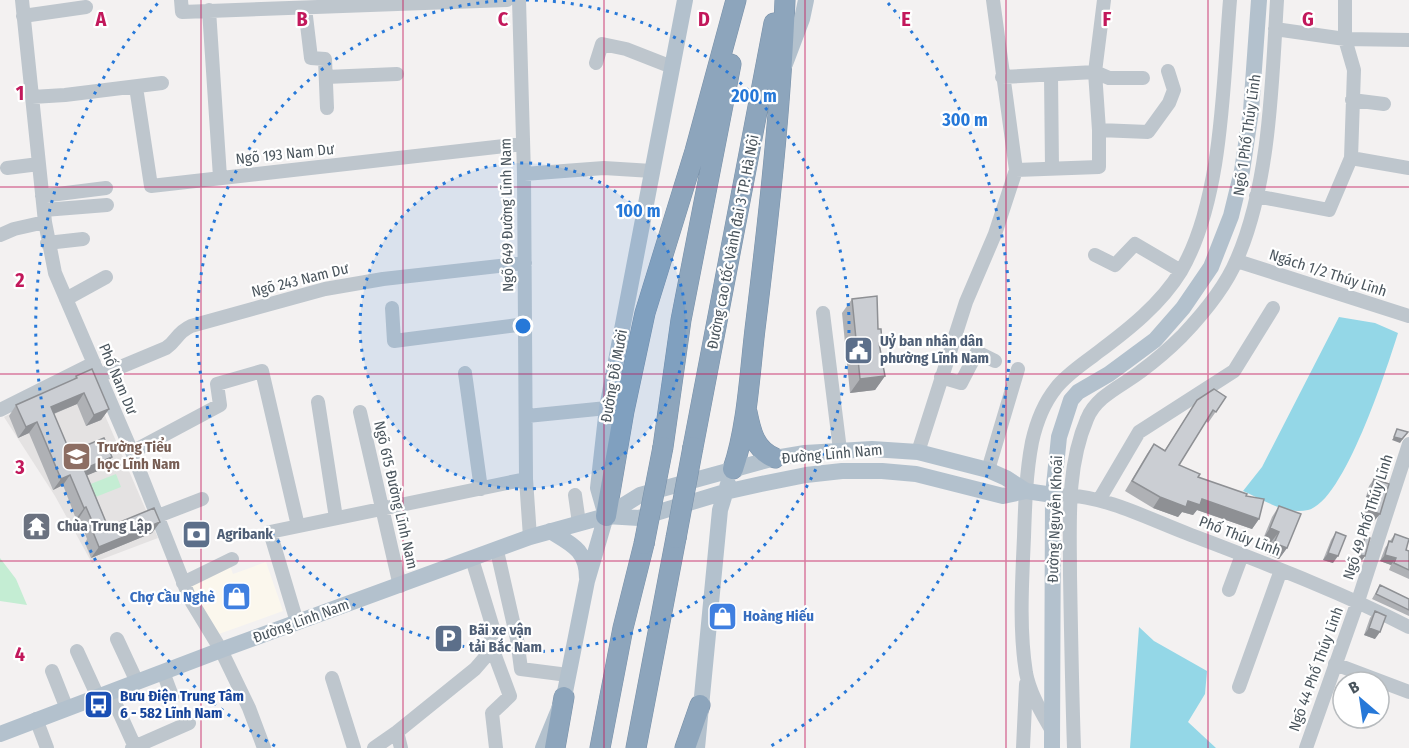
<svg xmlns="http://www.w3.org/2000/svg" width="1409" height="748" font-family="'Fira Sans Condensed',sans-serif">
<rect width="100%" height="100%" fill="#f3f1f1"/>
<path fill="#fbf7ed" d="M 266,562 L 283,611 L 216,635 L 186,583 L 229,563 L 233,574 Z"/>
<path fill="#e4e2e2" d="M 87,374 L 158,538 L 92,563 L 55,496 L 4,417 Z"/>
<path fill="#c4edd3" d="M 116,474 L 121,487 L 93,498 L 88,485 Z
M 0,558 L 16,579 L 27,605 L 0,601 Z"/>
<path fill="#94d7e7" d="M 1339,317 L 1375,323 L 1398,333 C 1387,368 1344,502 1308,510 C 1285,515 1264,500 1243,491 L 1262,467 Z
M 1139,627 L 1154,641 L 1207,671 L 1205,694 L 1188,722 L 1216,748 L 1130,748 Z"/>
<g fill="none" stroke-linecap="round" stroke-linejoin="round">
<defs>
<path id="highway" d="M 747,412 C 751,432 755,450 775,458
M 663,447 L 681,320 L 731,64
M 693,447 L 774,23
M 733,469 C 748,425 750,367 756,321 C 769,214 781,107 785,0
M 606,516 L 624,411 L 645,313 L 695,151 L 736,0
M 555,748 L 564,697
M 600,748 L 623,628 L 644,544
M 636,748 L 676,538
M 685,748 L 700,705"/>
</defs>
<use href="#highway" stroke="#7890a8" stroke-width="21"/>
<path stroke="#bec6cd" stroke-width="14" d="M 22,0 L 45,222 L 55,273 L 132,452 L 190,599 L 221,650 L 249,708 L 264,748
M 181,0 L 182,12 L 507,0
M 519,0 L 524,174 L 526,479 L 530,537
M 1104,0 L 1095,72 L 1109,78 L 1143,78
M 305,8 L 311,58 L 325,59 L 327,108
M 209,10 L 220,177
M 23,16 L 86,7
M 1275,29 L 1345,39 L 1409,40
M 596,63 L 602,44 L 626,49 L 672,67
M 1051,75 L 1052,168
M 326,77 L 397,74
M 1002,77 L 1095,72 L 1099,130 L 1099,167 L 1016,170
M 136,87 L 151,186 L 522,144
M 32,97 L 65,95 L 162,83
M 1352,100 L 1384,104
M 1099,130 L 1148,132 L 1169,103 L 1174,90 L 1168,71
M 1351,158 L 1409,168
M 7,168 L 39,164
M 524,174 L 604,168 L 652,171
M 42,196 L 106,188
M 1256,196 L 1329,210 L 1351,158 L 1354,70 L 1345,39 L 1345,0
M 44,210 L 107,205
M 0,235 L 14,229 L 45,222
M 47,243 L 83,239
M 1095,255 L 1115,265 L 1135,244 L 1181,271
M 1237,261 L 1409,316
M 66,299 L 106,277
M 392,308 L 394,341 L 525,324
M 823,313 L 840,450
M 465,373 L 481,489
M 99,376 L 166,348 C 177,341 176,333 191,326 L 325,289 L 383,279 L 525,263
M 941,377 L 961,383 L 977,352 L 995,361
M 318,402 L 336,518
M 0,410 L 94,363
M 360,412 L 400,586
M 527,416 L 607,408
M 132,452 L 220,405 L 217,384 L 262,371 L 298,526
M 918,452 L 966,302 L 995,234 L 1016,170 L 993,0
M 988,470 L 1018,369
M 575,495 L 579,523
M 1065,495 C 1107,497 1147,518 1186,533 C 1261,562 1337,590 1409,627
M 1099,500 L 1139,432 L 1234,371 L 1273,308
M 158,516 L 202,499
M 497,551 L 517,639 L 521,669 L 568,675
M 183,583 L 232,559
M 1229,590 L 1242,555
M 297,622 L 270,532 L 526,479
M 117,639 L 137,682
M 491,645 L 510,696 L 492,713 L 496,748
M 77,651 L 98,697
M 1335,664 L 1409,692
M 52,671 L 67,709
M 163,672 L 172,696
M 332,678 L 354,748
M 1239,687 L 1281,570
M 110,692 L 135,747
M 36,719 L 47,748
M 1052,731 C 1042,713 1030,694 1026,673 C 1019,629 1022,582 1024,537 C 1025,506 1026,473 1032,442 C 1036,424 1044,403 1056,388 C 1067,374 1083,364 1097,353 C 1128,330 1161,304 1181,271 C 1223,199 1223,82 1230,0
M 397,732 L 401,748
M 132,748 L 189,723
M 374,748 L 397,732 L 475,669 L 488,654 L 493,628 L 472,559
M 1023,748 L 1026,684
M 1074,748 C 1072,691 1071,633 1070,575 C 1070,523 1066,468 1087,419 C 1096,396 1122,386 1140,372 C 1155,361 1169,349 1182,336 C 1202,315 1226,286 1237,259 C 1270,183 1272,82 1277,0
M 1306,748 L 1358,601 L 1409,444"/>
<path stroke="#b3c1cd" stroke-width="16" d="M 785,64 L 802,19 L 806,0
M 606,516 L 639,518 L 725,492 L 761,484 L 806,475 L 842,471 L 882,471 L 916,474 L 1003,496 L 1026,491 L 1053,495
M 550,531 C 571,544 587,550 587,578
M 0,734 L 221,650 L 530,537 L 606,516 L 640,495 L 775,458 L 805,453 L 872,449 L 918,452 L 988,470 L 1006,478 L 1026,491
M 543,748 L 564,697 L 587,581 L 606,516 L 598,488 L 607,408 L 685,0
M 697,748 L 720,510 L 728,484
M 1052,748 L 1053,495 L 1059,437 L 1071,400 L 1078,392 L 1109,374 L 1155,340 L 1183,308 L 1211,267 L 1231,216 L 1242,171 L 1251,111 L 1259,0"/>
<use href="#highway" stroke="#8da5bc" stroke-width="20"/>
<defs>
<path id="highway-bridge" d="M 676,538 L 693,447
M 644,544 L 663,447"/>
</defs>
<use href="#highway-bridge" stroke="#7890a8" stroke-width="21" stroke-linecap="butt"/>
<use href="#highway-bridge" stroke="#8da5bc" stroke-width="20"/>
</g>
<path fill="#afb1b5" d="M 852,299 L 878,329 L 882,343 L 880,346 L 885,376 L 875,390 L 850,393 L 842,313 Z
M 76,376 L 109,409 L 101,420 L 86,426 L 77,404 L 54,414 L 70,452 L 112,457 L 105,468 L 87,475 L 108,527 L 160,522 L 152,533 L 91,558 L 85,543 L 87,539 L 79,518 L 76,519 L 63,485 L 53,490 L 29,433 L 18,438 L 9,416 L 16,405 L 73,380 Z
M 1226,397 L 1208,423 L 1206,421 L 1179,465 L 1198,477 L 1246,496 L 1259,519 L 1252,529 L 1197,510 L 1193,515 L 1182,512 L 1178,517 L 1153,508 L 1125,491 L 1147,454 L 1154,444 L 1165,450 L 1197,400 Z
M 1374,479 L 1380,514 L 1374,521 L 1363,518 L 1369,498 L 1366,497 L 1369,486 Z
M 1279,506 L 1287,548 L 1279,559 L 1267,554 L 1271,542 L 1263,539 L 1272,517 Z
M 1336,532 L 1333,563 L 1323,560 L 1331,540 Z
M 1395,534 L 1406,550 L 1409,551 L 1409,579 L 1389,570 L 1391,565 L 1380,561 L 1385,548 Z
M 1365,537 L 1365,556 L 1362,560 L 1358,558 L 1363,541 Z
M 1380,585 L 1409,599 L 1409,616 L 1372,599 Z
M 1375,611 L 1375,639 L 1364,635 L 1370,618 Z"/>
<path fill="#8e9094" d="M 885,376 L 875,390 L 850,393 L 860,379 Z
M 84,393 L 77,404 L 43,418 L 51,407 Z
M 109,409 L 101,420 L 86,426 L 94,415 Z
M 37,422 L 29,433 L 18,438 L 26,427 Z
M 1408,432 L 1400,443 L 1392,440 L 1394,437 Z
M 112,457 L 105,468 L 76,480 L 84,469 Z
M 70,475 L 63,485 L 53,490 L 61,479 Z
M 1371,490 L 1375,491 L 1369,498 L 1366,497 Z
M 1160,497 L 1188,501 L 1202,499 L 1259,519 L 1252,529 L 1197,510 L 1193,515 L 1182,512 L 1178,517 L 1153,508 Z
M 86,507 L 79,518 L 76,519 L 84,508 Z
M 1368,510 L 1380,514 L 1374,521 L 1363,518 Z
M 160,522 L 152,533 L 91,558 L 99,547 Z
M 1270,528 L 1279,532 L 1271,542 L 1263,539 Z
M 1274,543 L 1287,548 L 1279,559 L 1267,554 Z
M 1328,553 L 1338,556 L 1333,563 L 1323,560 Z
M 1360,555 L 1365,556 L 1362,560 L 1358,558 Z
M 1385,555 L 1396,558 L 1391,565 L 1380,561 Z
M 1369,628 L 1380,632 L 1375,639 L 1364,635 Z"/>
<path fill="#cbced3" stroke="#8e9094" stroke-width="1.5" d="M 877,296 L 878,329 L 881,329 L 882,343 L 879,343 L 885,376 L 860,379 L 852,299 Z
M 92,369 L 109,409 L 94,415 L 84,393 L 51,407 L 70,452 L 104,438 L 112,457 L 84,469 L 108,527 L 154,508 L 160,522 L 99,547 L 93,532 L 96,530 L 86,507 L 84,508 L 70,475 L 61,479 L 37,422 L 26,427 L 16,405 L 77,378 L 76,376 Z
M 1214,389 L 1226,397 L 1216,412 L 1213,410 L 1179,465 L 1200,474 L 1198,477 L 1247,494 L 1246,496 L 1264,499 L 1259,519 L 1202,499 L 1200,505 L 1188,501 L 1186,507 L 1160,497 L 1132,481 L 1154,444 L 1165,451 L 1197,400 Z
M 1397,429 L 1408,432 L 1402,439 L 1394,437 Z
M 1374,479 L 1389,484 L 1380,514 L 1368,510 L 1375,491 L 1371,490 Z
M 1279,506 L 1301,514 L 1287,548 L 1274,543 L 1279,532 L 1270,528 Z
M 1336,532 L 1346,536 L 1338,556 L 1328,553 Z
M 1395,534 L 1409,539 L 1406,550 L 1409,551 L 1409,570 L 1394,563 L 1396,558 L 1385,555 L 1389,541 L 1392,542 Z
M 1365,537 L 1370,538 L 1365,556 L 1360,555 Z
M 1380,585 L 1409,599 L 1409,610 L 1376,594 Z
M 1375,611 L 1386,616 L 1380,632 L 1369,628 Z"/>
<path fill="none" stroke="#c2185b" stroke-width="1.5" stroke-opacity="0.55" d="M 201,0 L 201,748M 403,0 L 403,748M 604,0 L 604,748M 805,0 L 805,748M 1006,0 L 1006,748M 1208,0 L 1208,748M 0,187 L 1409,187M 0,374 L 1409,374M 0,561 L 1409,561"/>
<circle cx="523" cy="326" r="163" fill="#2678d8" fill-opacity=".12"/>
<g fill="none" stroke="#2678d8" stroke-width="3" stroke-dasharray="3 6">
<circle cx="523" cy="326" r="163"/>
<path d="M526 0A326 326 0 1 1 520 0"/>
<path d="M275 746A488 488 0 0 1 158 3M888 3A488 488 0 0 1 771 746"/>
</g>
<defs>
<symbol id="civic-square" viewBox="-11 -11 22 22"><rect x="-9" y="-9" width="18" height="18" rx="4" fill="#5c6f8a" stroke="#fff"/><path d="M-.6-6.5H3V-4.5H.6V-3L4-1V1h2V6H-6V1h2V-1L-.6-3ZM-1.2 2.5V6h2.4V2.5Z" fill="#fff"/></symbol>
<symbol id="school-square" viewBox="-11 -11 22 22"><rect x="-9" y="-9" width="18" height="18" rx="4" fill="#8d6e63" stroke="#fff"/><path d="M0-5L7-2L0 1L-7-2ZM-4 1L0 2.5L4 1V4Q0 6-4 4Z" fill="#fff"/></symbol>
<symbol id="temple-square" viewBox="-11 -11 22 22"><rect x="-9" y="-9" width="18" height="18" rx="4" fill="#6b7280" stroke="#fff"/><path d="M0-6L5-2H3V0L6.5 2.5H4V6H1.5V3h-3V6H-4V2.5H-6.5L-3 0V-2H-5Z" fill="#fff"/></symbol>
<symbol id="bank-square" viewBox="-11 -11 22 22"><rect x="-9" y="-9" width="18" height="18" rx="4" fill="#5c6f8a" stroke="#fff"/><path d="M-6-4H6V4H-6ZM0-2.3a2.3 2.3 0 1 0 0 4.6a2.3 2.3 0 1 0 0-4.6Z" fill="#fff"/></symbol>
<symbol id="shop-square" viewBox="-11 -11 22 22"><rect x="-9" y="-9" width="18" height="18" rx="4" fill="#3f7fe0" stroke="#fff"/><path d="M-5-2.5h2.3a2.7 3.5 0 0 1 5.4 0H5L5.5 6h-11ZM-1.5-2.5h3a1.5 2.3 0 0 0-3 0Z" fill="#fff"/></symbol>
<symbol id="parking-square" viewBox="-11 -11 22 22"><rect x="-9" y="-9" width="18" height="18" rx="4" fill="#5c6f8a" stroke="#fff"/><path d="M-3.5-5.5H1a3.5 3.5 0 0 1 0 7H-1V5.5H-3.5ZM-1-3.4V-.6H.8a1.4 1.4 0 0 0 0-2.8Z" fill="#fff"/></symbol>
<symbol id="bus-square" viewBox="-11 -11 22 22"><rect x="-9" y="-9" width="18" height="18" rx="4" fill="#1a4fb4" stroke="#fff"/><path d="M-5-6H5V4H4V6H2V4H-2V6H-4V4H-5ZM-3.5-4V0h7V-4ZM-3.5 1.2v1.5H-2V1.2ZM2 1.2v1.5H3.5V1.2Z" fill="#fff"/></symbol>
</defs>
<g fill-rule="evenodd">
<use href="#civic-square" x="842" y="334" width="33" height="33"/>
<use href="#school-square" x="60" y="440" width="33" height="33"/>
<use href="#temple-square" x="20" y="510" width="33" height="33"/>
<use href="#bank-square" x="180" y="518" width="33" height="33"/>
<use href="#shop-square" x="220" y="580" width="33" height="33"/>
<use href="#shop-square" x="706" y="600" width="33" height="33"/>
<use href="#parking-square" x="432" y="622" width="33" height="33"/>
<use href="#bus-square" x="82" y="688" width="33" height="33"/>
</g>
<g text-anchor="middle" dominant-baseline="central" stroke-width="4.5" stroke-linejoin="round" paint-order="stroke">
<g font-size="15" fill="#4a555d" stroke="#fff">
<text transform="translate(1247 135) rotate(-82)">Ngõ 1 Phố Thúy Lĩnh</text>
<text transform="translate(285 154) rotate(-6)">Ngõ 193 Nam Dư</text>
<text transform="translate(507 215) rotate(-91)">Ngõ 649 Đường Lĩnh Nam</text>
<text transform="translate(733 242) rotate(-79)">Đường cao tốc Vành đai 3 TP. Hà Nội</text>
<text transform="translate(1328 273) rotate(18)">Ngách 1/2 Thúy Lĩnh</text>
<text transform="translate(300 280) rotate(-14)">Ngõ 243 Nam Dư</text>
<text transform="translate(614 376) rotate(-80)">Đường Đỗ Mười</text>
<text transform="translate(118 379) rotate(67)">Phố Nam Dư</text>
<text transform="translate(832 454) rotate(-5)">Đường Lĩnh Nam</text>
<text transform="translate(396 495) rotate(77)">Ngõ 615 Đường Lĩnh Nam</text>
<text transform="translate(1368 517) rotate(-72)">Ngõ 49 Phố Thúy Lĩnh</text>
<text transform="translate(1055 519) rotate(-88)">Đường Nguyễn Khoái</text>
<text transform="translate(1240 536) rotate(21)">Phố Thúy Lĩnh</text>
<text transform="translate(301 621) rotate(-20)">Đường Lĩnh Nam</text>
<text transform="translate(1316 669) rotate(-70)">Ngõ 44 Phố Thúy Lĩnh</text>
</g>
<g font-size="15" font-weight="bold" fill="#4e5e75" stroke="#fff" text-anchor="start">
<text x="880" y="341">Uỷ ban nhân dân<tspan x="880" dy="17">phường Lĩnh Nam</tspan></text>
<text x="217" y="534">Agribank</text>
<text x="469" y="630">Bãi xe vận<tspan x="469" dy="17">tải Bắc Nam</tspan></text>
</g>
<g font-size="15" font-weight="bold" fill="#785e54" stroke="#fff" text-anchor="start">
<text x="97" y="447">Trường Tiểu<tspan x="97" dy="17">học Lĩnh Nam</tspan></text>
</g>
<g font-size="15" font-weight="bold" fill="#5b616d" stroke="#fff" text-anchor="start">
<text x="57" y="526">Chùa Trung Lập</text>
</g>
<g font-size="15" font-weight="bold" fill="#366cbe" stroke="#fff" text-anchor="end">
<text x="215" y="597">Chợ Cầu Nghè</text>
<text x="743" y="616" text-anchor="start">Hoàng Hiếu</text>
</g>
<g font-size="15" font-weight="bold" fill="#164399" stroke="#fff" text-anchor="start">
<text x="120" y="696">Bưu Điện Trung Tâm<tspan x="120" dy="17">6 - 582 Lĩnh Nam</tspan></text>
</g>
</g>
<g font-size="20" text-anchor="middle" font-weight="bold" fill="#c2185b" stroke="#fff" stroke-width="4.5" stroke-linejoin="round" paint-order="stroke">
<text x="101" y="26">A</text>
<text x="302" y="26">B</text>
<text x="503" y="26">C</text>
<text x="704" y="26">D</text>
<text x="906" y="26">E</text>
<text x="1107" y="26">F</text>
<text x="1308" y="26">G</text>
<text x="20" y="100">1</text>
<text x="20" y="287">2</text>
<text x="20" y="474">3</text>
<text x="20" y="661">4</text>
</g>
<circle cx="523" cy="326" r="9" fill="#2678d8" stroke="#fff" stroke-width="3"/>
<g font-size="18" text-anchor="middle" font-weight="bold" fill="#2678d8" stroke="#fff" stroke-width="4.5" stroke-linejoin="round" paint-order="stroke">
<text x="754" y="102">200 m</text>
<text x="965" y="126">300 m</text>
<text x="638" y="217">100 m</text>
</g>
<g transform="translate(1361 700) rotate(331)"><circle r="28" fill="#ffffff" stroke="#b7bbbe" stroke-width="1.5"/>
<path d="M0-4.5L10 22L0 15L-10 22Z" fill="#2678d8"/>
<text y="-9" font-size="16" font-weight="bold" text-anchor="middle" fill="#4a555d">B</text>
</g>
</svg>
